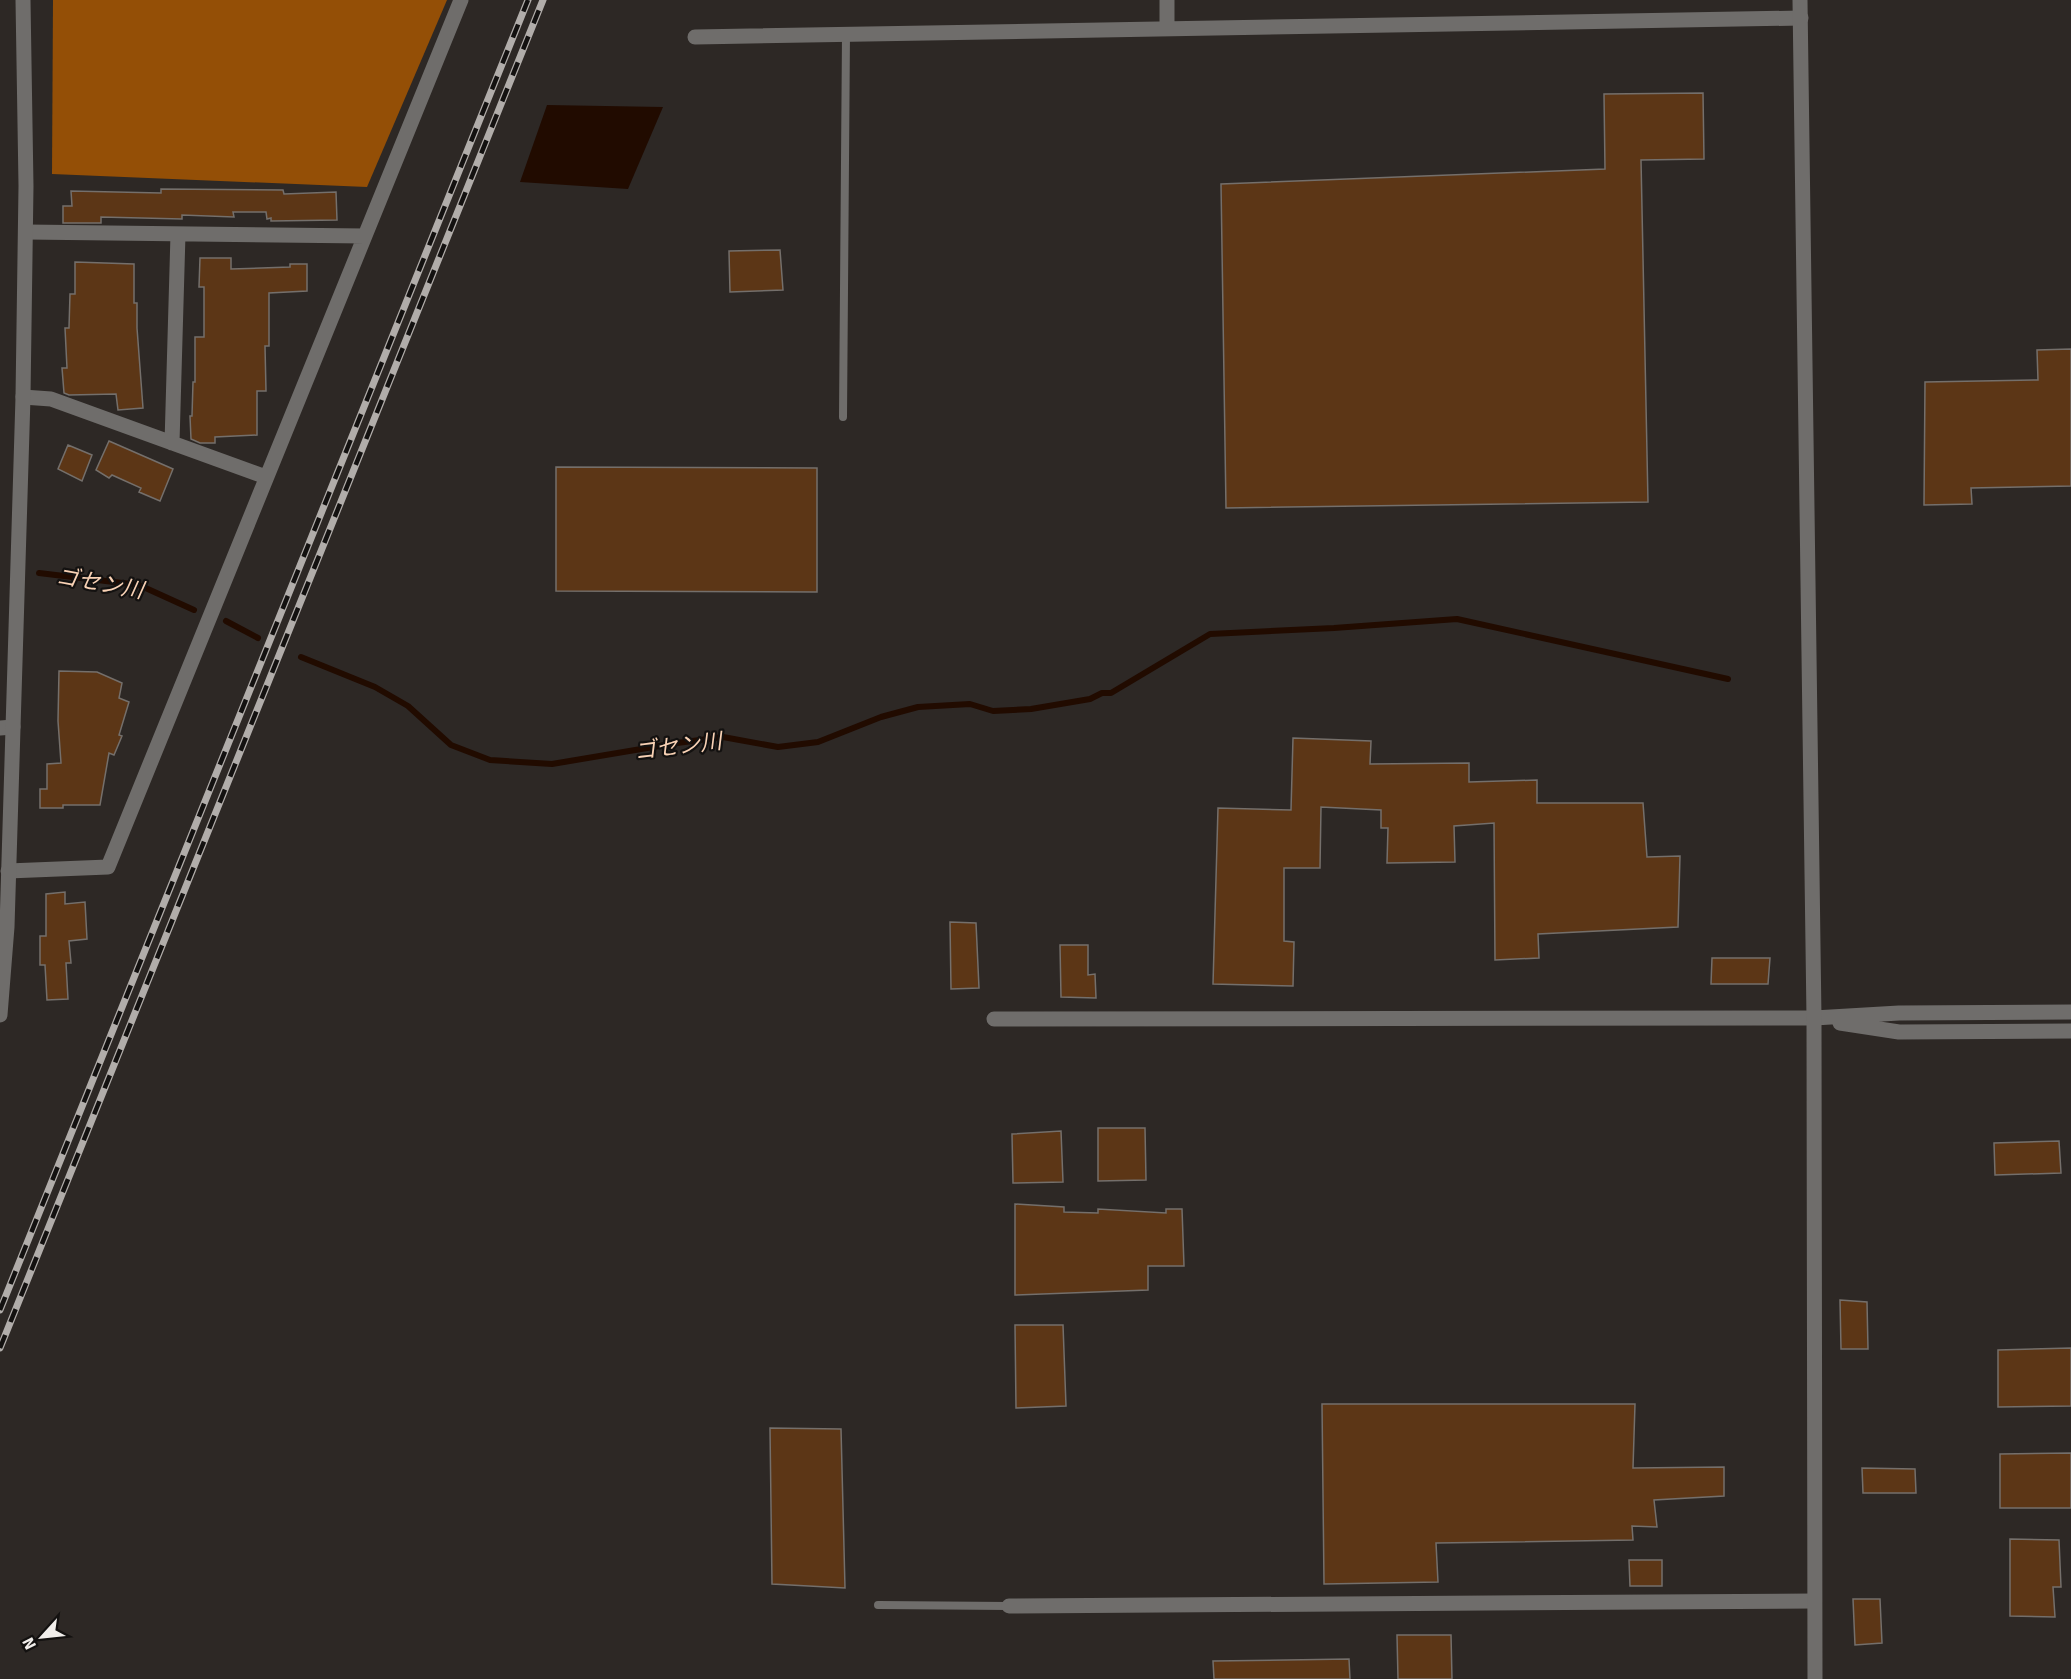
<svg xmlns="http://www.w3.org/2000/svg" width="2071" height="1679" font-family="Signika,'Noto Sans JP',sans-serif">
<rect width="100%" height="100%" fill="#2d2825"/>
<path fill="#944f06" d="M 53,0 L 447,0 L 367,187 L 52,174 Z"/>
<path fill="#210b00" d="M 547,105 L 663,107 L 628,189 L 520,182 Z"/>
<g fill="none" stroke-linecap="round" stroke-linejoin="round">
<path stroke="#210b00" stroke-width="6" d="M 39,573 L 139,585 L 194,610
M 226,621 L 258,638
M 301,657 L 375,687 L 408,706 L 451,745 L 490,760 L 552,764 L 677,743 L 723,737 L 778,747 L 818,742 L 881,717 L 918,707 L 970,704 L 993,711 L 1031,709 L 1090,699 L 1102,693 L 1111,693 L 1210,634 L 1334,628 L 1457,619 L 1728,679"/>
</g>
<path fill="#5c3616" stroke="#746f6b" stroke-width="1.5" d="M 1703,93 L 1704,159 L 1641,160 L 1648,502 L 1226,508 L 1221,184 L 1605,169 L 1604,94 Z
M 161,189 L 283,190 L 284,194 L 336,192 L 337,220 L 271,221 L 271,218 L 267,219 L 266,212 L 233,212 L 234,217 L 182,215 L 182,219 L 101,217 L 101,223 L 63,223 L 63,206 L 72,206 L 71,191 L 161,193 Z
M 780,250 L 783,290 L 730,292 L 729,251 Z
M 200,258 L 231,258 L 231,269 L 290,267 L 290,264 L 307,264 L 307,291 L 269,293 L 269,346 L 265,346 L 266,391 L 257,391 L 257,435 L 215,437 L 215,443 L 200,443 L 191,439 L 190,416 L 192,416 L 193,382 L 195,382 L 195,337 L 204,337 L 204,287 L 199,287 Z
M 75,262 L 134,264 L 134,303 L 137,303 L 137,328 L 143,408 L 118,410 L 116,394 L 69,395 L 64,393 L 62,368 L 67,368 L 65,328 L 69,328 L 70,294 L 75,294 Z
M 2071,349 L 2071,486 L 1971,488 L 1972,504 L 1924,505 L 1925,382 L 2038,380 L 2037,350 Z
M 109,441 L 173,469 L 160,501 L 139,492 L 141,488 L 112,475 L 109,478 L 96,470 Z
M 68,445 L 92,455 L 82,481 L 58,469 Z
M 556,467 L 817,468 L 817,592 L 556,591 Z
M 59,671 L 97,672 L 122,683 L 119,698 L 129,702 L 119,735 L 122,736 L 114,755 L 109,753 L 100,805 L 63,805 L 63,808 L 40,808 L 40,789 L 47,789 L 47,764 L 61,763 L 58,721 Z
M 1293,738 L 1371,741 L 1370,764 L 1469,763 L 1469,782 L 1537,780 L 1537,803 L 1643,803 L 1647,857 L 1680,856 L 1678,927 L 1538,934 L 1539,958 L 1495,960 L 1494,823 L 1454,826 L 1455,862 L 1387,863 L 1388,828 L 1381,828 L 1381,810 L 1321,807 L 1320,868 L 1284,868 L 1284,941 L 1294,942 L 1293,986 L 1213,984 L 1218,808 L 1291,810 Z
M 65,892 L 65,904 L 85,902 L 87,939 L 69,941 L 71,963 L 66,963 L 68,999 L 47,1000 L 45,965 L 40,965 L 40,936 L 46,936 L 46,894 Z
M 950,922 L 976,923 L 979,988 L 951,989 Z
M 1060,945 L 1088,945 L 1088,975 L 1095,974 L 1096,998 L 1061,997 Z
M 1712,958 L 1770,958 L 1768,984 L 1711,984 Z
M 1098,1128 L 1145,1128 L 1146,1180 L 1098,1181 Z
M 1061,1131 L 1063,1182 L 1013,1183 L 1012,1134 Z
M 2059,1141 L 2061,1173 L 1995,1175 L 1994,1143 Z
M 1015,1204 L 1064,1207 L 1064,1212 L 1098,1213 L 1098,1209 L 1166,1213 L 1166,1209 L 1182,1209 L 1184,1266 L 1148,1266 L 1148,1290 L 1015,1295 Z
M 1840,1300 L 1867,1302 L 1868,1349 L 1841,1349 Z
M 1015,1325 L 1063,1325 L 1066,1406 L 1016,1408 Z
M 2071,1348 L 2071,1406 L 1998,1407 L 1998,1350 Z
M 1322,1404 L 1635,1404 L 1633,1468 L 1724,1467 L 1724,1496 L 1654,1500 L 1657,1527 L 1632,1526 L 1633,1540 L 1436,1543 L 1438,1582 L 1324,1584 Z
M 770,1428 L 841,1429 L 845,1588 L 772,1584 Z
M 2071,1453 L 2071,1508 L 2000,1508 L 2000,1454 Z
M 1862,1468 L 1915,1469 L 1916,1493 L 1863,1493 Z
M 2010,1539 L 2059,1540 L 2061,1587 L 2053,1587 L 2055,1617 L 2010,1616 Z
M 1629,1560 L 1662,1560 L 1662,1586 L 1630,1586 Z
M 1853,1599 L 1880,1599 L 1882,1643 L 1855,1645 Z
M 1397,1635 L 1451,1635 L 1452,1679 L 1398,1679 Z
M 1349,1659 L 1350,1679 L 1214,1679 L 1213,1661 Z"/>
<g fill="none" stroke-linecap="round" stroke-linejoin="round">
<path stroke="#6f6d6b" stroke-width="8" d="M 843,417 L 846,34
M 878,1605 L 1009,1606"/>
<path stroke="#6f6d6b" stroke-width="15" d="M 1167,0 L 1167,29
M 695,37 L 1801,18
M 26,232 L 365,236
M 23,397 L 51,399 L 266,477
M 172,443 L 178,234
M 0,728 L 13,727
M 8,871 L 108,867 L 461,0
M 994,1019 L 1814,1018 L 1899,1013 L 2071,1012
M 1840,1023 L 1899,1032 L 2071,1031
M 1009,1606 L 1814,1601"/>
<path stroke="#6f6d6b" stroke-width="15" d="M 1800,0 L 1814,1018 L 1815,1679
M 0,1015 L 7,927 L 23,397 L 26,186 L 23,0"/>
<defs>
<path id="rail" d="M 0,1310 L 528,0
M 0,1348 L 543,0"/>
</defs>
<use href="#rail" stroke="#b1adaa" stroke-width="7"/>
<use href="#rail" stroke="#131110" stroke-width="4.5" stroke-dasharray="14" stroke-linecap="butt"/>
</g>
<g text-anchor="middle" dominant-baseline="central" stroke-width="4.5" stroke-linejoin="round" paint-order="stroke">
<g font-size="22" font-style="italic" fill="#f9d2b5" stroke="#131110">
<text transform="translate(100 583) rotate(10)">ゴセン川</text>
<text transform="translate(678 746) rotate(-7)">ゴセン川</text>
</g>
</g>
<g transform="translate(42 1637) rotate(243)" stroke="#131110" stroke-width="4.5" paint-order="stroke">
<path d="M0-4.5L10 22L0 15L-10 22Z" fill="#f1eeeb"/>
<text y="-9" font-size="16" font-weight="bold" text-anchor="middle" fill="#f1eeeb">N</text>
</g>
</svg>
